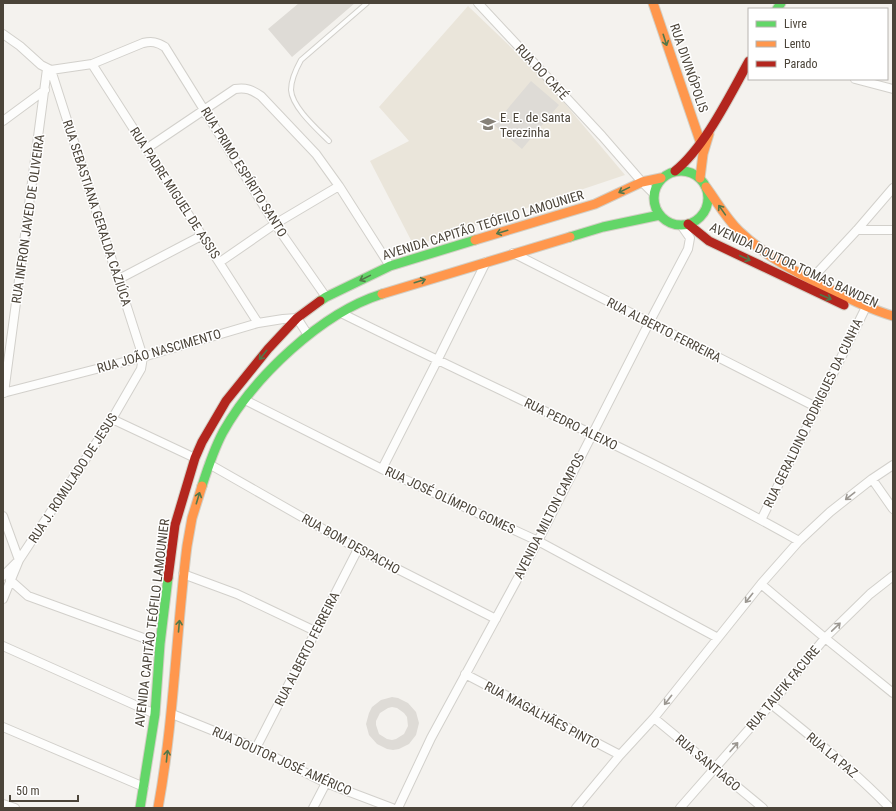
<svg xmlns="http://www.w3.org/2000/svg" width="896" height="811" font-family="'Roboto Condensed',sans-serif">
<rect width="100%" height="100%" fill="#f4f2ee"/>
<path fill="#eae5da" d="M 468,6 L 545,80 L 625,175 L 414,246 L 370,161 L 409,141 L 379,107 Z"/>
<path fill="#dedbd6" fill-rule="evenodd" d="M 299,3 L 355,3 L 292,57 L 268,29 Z
M 531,81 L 559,105 L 522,149 L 494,125 Z
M 392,697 L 398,698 L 408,703 L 416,712 L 419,723 L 416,735 L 409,744 L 399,749 L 393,750 L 387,749 L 377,744 L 369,735 L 366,724 L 369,713 L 372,707 L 381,700 ZM 392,707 L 397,708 L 404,713 L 407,717 L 408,726 L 404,734 L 396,739 L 392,740 L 387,739 L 379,734 L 376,725 L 376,721 L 380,713 L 388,708 Z"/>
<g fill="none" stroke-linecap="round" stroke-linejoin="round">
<defs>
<path id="lane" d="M 329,141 C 317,129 292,107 291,90 C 291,80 296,69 301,60 L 367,3"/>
<path id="street" d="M 478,3 L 602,136 L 642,182 L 654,194
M 3,34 L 20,46 L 41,65 L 51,70
M 92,64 L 258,323
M 51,70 L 92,64 L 143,43 C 152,41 157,42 165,47 L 275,224 L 326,297
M 855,79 L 893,89
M 3,121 L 45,90
M 146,149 L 235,89 C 246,87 252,90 261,96 L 316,154 L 339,186 L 390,266
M 857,230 L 893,230
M 513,253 L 816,407
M 220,262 L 275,224 L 339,186
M 119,279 L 201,236
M 811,284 L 818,272 L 857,230 L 893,188
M 341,313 C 494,389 650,457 799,541
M 3,393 L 143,357 L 258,323 L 283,319 L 297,318 L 308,335
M 4,393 L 47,69
M 245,400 L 382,469 L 538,541 L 718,638
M 112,419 L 195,458
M 209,464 L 358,549 L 496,619
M 382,469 L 437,361 L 486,262
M 872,479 L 893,509
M 3,516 L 19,560 L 3,576
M 761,520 L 866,307
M 183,574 L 237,594 L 315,631
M 10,580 L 28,596 L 160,644
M 761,584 L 825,638 L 893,693
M 3,599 L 19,560 L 112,419 L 141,369 L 143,357 L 51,70
M 3,646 L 155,714
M 465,674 L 620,755
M 771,704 C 812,737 853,770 890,808
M 172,714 L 256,748 L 326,783 L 392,808
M 654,718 L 763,808
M 3,727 L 144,787
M 256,748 L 358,549
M 3,804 L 15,808
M 313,808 L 326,783
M 398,808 L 431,738 L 538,541 L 649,323 L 688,249 L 690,238 L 681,225
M 576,808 L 620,755 L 654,718 L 761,584 L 799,541 L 830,512 L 872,479 L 893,465
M 680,808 L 771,704 L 825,638 L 870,594 L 893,576"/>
<path id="fast" d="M 777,9 L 781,3
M654 198a27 27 0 1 1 54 0a27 27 0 1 1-54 0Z
M 570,237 L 603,227 L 660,215
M 320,301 L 326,297 L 390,266 L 475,240
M 202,486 C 208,467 214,449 223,432 C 254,377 321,313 382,294
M 140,808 L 155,714 L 160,644 L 168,578"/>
<path id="slow" d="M 653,3 L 700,141
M 700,178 L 703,154 L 709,134
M 706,187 C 717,202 726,218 739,231 C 764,255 795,272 826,287 C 848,298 869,309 893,316
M 475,240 L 595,204 L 642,182 L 661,178
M 382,294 L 570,237
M 158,808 C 174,721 176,633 187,546 L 192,518 L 202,486"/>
<path id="jam" d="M 675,171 C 705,147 730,95 749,61
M 688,224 L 709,241 L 844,305
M 168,578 L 175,525 L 195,458 L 202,442 L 226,401 L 268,349 L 297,318 L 320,301"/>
</defs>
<use href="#lane" stroke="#d2d0cb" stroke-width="6"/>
<use href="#street" stroke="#d2d0cb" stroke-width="10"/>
<use href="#fast" stroke="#d3cfc5" stroke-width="11"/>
<use href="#slow" stroke="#d3cfc5" stroke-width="11"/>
<use href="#jam" stroke="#d3cfc5" stroke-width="11"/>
<use href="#lane" stroke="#fdfdfc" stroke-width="4"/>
<use href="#street" stroke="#fdfdfc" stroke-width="8"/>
<use href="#fast" stroke="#63d668" stroke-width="9"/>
<use href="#slow" stroke="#ff974d" stroke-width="9"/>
<use href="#jam" stroke="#b3261e" stroke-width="9"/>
</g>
<defs><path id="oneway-shaft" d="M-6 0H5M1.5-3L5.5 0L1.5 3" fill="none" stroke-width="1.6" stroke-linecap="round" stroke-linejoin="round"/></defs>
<g stroke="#537749">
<use href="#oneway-shaft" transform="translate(665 40) rotate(72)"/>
<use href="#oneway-shaft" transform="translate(624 190) rotate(154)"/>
<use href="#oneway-shaft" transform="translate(722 210) rotate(-125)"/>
<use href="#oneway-shaft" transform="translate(502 232) rotate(163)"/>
<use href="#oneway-shaft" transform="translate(745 258) rotate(25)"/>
<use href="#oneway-shaft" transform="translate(365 278) rotate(154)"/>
<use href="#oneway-shaft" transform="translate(420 281) rotate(-17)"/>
<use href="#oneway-shaft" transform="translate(826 297) rotate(23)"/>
<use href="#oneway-shaft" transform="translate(263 355) rotate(129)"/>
<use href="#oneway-shaft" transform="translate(198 498) rotate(-73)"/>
<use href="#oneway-shaft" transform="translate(179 626) rotate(-85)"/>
<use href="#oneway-shaft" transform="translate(167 756) rotate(-84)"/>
</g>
<g stroke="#9b9791">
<use href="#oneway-shaft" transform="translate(850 496) rotate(142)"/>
<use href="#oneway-shaft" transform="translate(749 598) rotate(129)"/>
<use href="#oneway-shaft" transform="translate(836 627) rotate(-44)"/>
<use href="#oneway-shaft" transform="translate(668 700) rotate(128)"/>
<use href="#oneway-shaft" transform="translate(734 747) rotate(-49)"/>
</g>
<defs>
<symbol id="school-bare" viewBox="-9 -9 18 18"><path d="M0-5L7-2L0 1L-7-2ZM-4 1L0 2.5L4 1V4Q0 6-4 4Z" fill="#868178" stroke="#fff" stroke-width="2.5" paint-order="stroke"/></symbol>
</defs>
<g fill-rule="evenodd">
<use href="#school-bare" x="477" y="113" width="22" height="22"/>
</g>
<g text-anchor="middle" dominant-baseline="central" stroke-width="3" stroke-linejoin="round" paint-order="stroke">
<g font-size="13" fill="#4b4439" stroke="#fff">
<text transform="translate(689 68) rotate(71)">RUA DIVINÓPOLIS</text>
<text transform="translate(542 72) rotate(47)">RUA DO CAFÉ</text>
<text transform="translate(244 172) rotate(58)">RUA PRIMO ESPÍRITO SANTO</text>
<text transform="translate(175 193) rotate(57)">RUA PADRE MIGUEL DE ASSIS</text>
<text transform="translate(97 213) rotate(72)">RUA SEBASTIANA GERALDA CAZIÚCA</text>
<text transform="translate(28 219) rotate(-82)">RUA INFRON JAVED DE OLIVEIRA</text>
<text transform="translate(483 225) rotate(-17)">AVENIDA CAPITÃO TEÓFILO LAMOUNIER</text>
<text transform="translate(794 265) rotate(25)">AVENIDA DOUTOR TOMAS BAWDEN</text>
<text transform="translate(664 330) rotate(27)">RUA ALBERTO FERREIRA</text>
<text transform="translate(159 351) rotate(-16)">RUA JOÃO NASCIMENTO</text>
<text transform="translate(813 413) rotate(-64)">RUA GERALDINO RODRIGUES DA CUNHA</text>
<text transform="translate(571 424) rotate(26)">RUA PEDRO ALEIXO</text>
<text transform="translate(73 478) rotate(-57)">RUA J. ROMULADO DE JESUS</text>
<text transform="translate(450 500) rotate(25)">RUA JOSÉ OLÍMPIO GOMES</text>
<text transform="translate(549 516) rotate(-63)">AVENIDA MILTON CAMPOS</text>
<text transform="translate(351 544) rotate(29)">RUA BOM DESPACHO</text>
<text transform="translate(152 623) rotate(-83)">AVENIDA CAPITÃO TEÓFILO LAMOUNIER</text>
<text transform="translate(307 649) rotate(-63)">RUA ALBERTO FERREIRA</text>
<text transform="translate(783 688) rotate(-50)">RUA TAUFIK FACURE</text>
<text transform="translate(542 715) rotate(28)">RUA MAGALHÃES PINTO</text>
<text transform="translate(832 755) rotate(40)">RUA LA PAZ</text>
<text transform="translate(282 761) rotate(24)">RUA DOUTOR JOSÉ AMÉRICO</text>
<text transform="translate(708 763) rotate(40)">RUA SANTIAGO</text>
</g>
<g font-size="13" fill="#4b4439" stroke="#fff" text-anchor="start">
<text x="500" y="117">E. E. de Santa<tspan x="500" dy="15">Terezinha</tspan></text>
</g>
</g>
<rect width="896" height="811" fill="none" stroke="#4b4439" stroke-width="8"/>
<rect x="748" y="8" width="140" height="72" fill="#ffffff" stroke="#b7b4b0"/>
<rect x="756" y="21" width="20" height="6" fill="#63d668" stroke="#b7b4b0"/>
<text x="784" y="28" font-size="12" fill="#4b4439">Livre</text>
<rect x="756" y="41" width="20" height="6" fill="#ff974d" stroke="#b7b4b0"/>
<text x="784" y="48" font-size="12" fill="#4b4439">Lento</text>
<rect x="756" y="61" width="20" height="6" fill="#b3261e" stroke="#b7b4b0"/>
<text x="784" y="68" font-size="12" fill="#4b4439">Parado</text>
<path d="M10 795v6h68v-6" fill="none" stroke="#4b4439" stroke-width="2"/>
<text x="16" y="795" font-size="12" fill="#4b4439" stroke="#ffffff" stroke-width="3" paint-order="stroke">50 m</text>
</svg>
